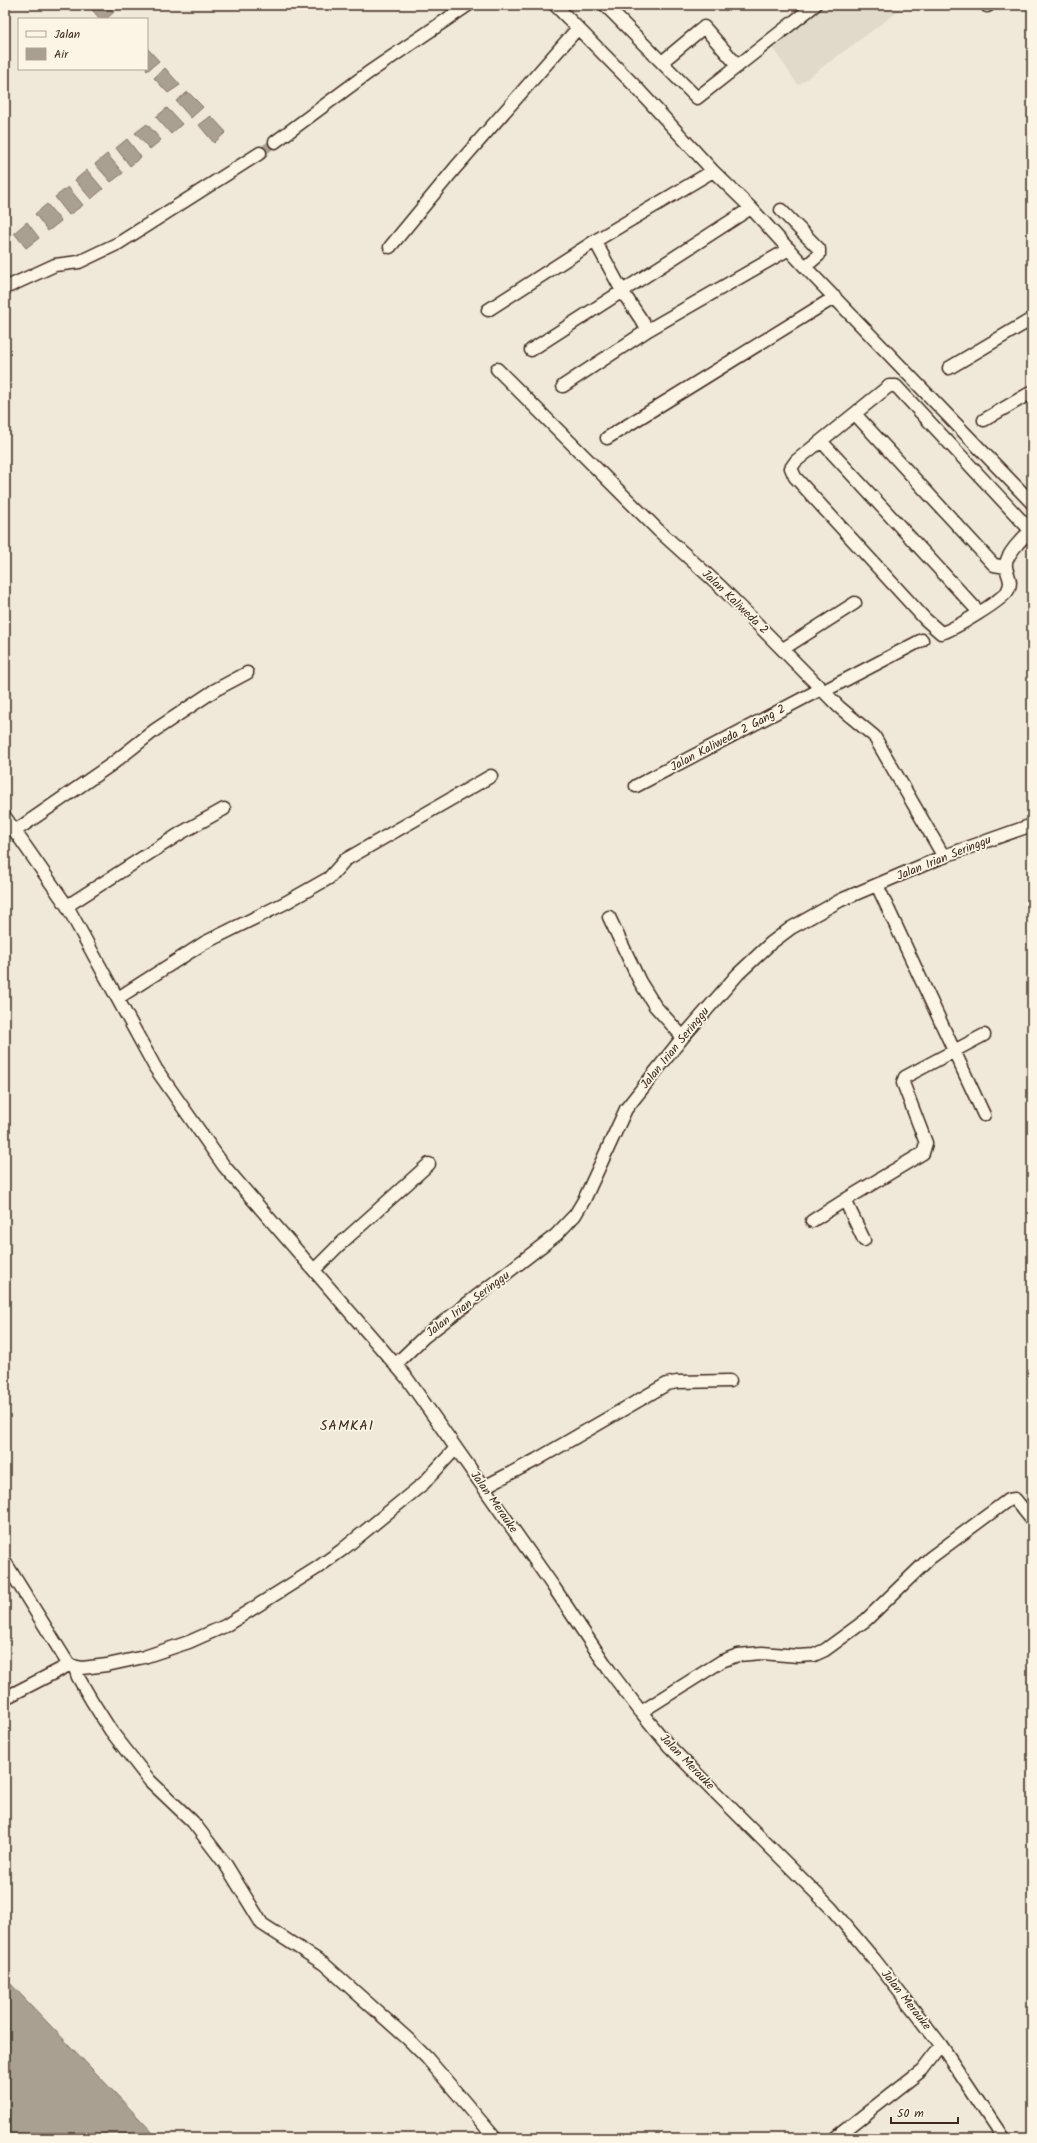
<svg xmlns="http://www.w3.org/2000/svg" width="1037" height="2143" font-family="Kalam,sans-serif">
<rect width="100%" height="100%" fill="#f0e9d9"/>
<filter id="ink" filterUnits="userSpaceOnUse"><feTurbulence type="fractalNoise" baseFrequency=".025" numOctaves="2"/><feDisplacementMap in="SourceGraphic" scale="8" xChannelSelector="R" yChannelSelector="G"/><feConvolveMatrix kernelMatrix="1 2 1 2 8 2 1 2 1" color-interpolation-filters="sRGB"/></filter>
<g filter="url(#ink)">
<path fill="#e1d9c9" d="M 824,5 L 907,5 L 798,85 L 772,47 Z"/>
<path fill="#aaa091" stroke="#7e7163" d="M 88,5 L 107,5 L 114,12 L 106,19 L 100,19 Z
M 147,48 L 159,61 L 147,71 L 145,69 L 147,69 Z
M 165,68 L 180,85 L 168,93 L 154,78 Z
M 188,92 L 203,107 L 191,118 L 176,101 Z
M 167,108 L 182,124 L 171,134 L 156,117 Z
M 211,116 L 226,132 L 214,143 L 199,125 Z
M 147,124 L 161,140 L 150,149 L 135,133 Z
M 127,139 L 141,157 L 130,166 L 116,148 Z
M 107,154 L 123,173 L 111,182 L 95,164 Z
M 87,170 L 103,189 L 91,199 L 75,180 Z
M 68,187 L 83,205 L 69,215 L 55,197 Z
M 47,204 L 61,221 L 48,231 L 35,214 Z
M 27,222 L 39,238 L 26,248 L 14,233 Z
M 5,1978 L 158,2138 L 5,2138 Z"/>
<g fill="none" stroke-linecap="round" stroke-linejoin="round">
<path stroke="#aaa091" stroke-width="9" d="M 260,153 L 275,142"/>
<defs>
<path id="minor" d="M 555,5 L 635,86 L 713,171 L 751,208 L 805,267 L 1032,503
M 605,5 L 697,98 L 815,5
M 987,6 L 989,5
M 662,62 L 704,27 L 738,66
M 275,142 L 368,73 L 468,5
M 781,210 L 819,249 L 819,255 L 805,267
M 595,241 L 622,291 L 648,330
M 390,247 L 456,167 L 578,28
M 5,288 L 55,265 L 79,262 L 119,243 L 260,153
M 488,310 L 595,241 L 713,171
M 531,350 L 751,208
M 949,368 L 1032,319
M 497,369 L 658,530 L 720,586 L 839,707 L 874,736 L 944,857
M 563,386 L 648,330 L 789,249
M 855,414 L 994,565 L 1006,567
M 984,420 L 1032,392
M 607,438 L 835,297
M 821,441 L 978,611
M 1031,531 L 896,386 L 889,386 L 796,461 L 791,468 L 795,477 L 925,619 L 941,633 C 951,631 1005,599 1008,590 C 1013,581 1007,575 1006,567 C 1004,556 1024,536 1032,530
M 783,649 L 855,603
M 824,691 L 922,640
M 636,786 L 821,689
M 5,817 L 67,906 L 156,1069 L 224,1166 L 406,1377 L 553,1586 L 609,1670 L 641,1712 L 669,1746 L 831,1908 L 874,1959 L 941,2045 L 1003,2138
M 15,831 L 112,764 L 155,730 L 215,690 L 247,673
M 877,885 L 984,1115
M 67,906 L 181,833 L 224,809
M 609,917 L 640,982 L 655,1006 L 683,1037
M 118,998 L 204,943 L 285,903 L 329,878 L 345,860 L 491,776
M 812,1221 L 845,1200
M 864,1240 L 845,1200 L 923,1153 L 926,1143 L 903,1083 L 905,1077 L 984,1035
M 314,1270 L 338,1246 L 429,1164
M 395,1365 L 424,1337 L 556,1235 L 575,1215 L 584,1200 L 626,1109 L 683,1037 L 738,974 L 771,943 L 791,928 L 841,900 L 947,855 L 1032,825
M 484,1487 L 536,1460 L 667,1384 L 677,1382 L 730,1381
M 5,1562 L 69,1665 L 82,1668 L 107,1665 L 144,1657 L 189,1642 L 225,1626 L 317,1568 L 342,1550 L 424,1483 L 456,1448
M 75,1668 L 78,1677 L 92,1701 L 111,1731 L 150,1781 L 193,1822 L 226,1865 L 262,1924 L 324,1964 L 408,2039 L 427,2058 L 495,2138
M 5,1698 L 69,1665
M 641,1712 L 722,1661 L 738,1655 L 762,1653 L 798,1656 L 814,1655 L 825,1650 L 866,1620 L 930,1558 L 1008,1500 L 1015,1499 L 1032,1520
M 835,2138 L 922,2070 L 941,2045"/>
</defs>
<use href="#minor" stroke="#3b2a1e" stroke-width="15"/>
<use href="#minor" stroke="#fcf5e5" stroke-width="12"/>
</g>
</g>
<g text-anchor="middle" dominant-baseline="central" stroke-width="3.5" stroke-linejoin="round" paint-order="stroke">
<g font-size="12" fill="#3b2a1e" stroke="#fcf5e5">
<text transform="translate(735 602) rotate(44)">Jalan Kaliweda 2</text>
<text transform="translate(728 738) rotate(-28)">Jalan Kaliweda 2 Gang 2</text>
<text transform="translate(944 858) rotate(-22)">Jalan Irian Seringgu</text>
<text transform="translate(675 1048) rotate(-51)">Jalan Irian Seringgu</text>
<text transform="translate(468 1304) rotate(-37)">Jalan Irian Seringgu</text>
<text transform="translate(494 1502) rotate(55)">Jalan Merauke</text>
<text transform="translate(687 1762) rotate(46)">Jalan Merauke</text>
<text transform="translate(906 2000) rotate(52)">Jalan Merauke</text>
</g>
<g font-size="14" letter-spacing="1" fill="#3b2a1e" stroke="#fcf5e5">
<text x="347" y="1426">SAMKAI</text>
</g>
</g>
<rect width="1037" height="2143" fill="none" stroke="#fcf5e5" stroke-width="20"/>
<rect x="10" y="10" width="1017" height="2123" fill="none" stroke="#3b2a1e" stroke-width="1.5" filter="url(#ink)"/>
<rect x="18" y="18" width="130" height="52" fill="#fcf5e5" stroke="#afa495"/>
<rect x="26" y="31" width="20" height="6" fill="#fcf5e5" stroke="#afa495"/>
<text x="54" y="38" font-size="12" fill="#3b2a1e">Jalan</text>
<rect x="26" y="48" width="20" height="12" fill="#aaa091" stroke="#afa495"/>
<text x="54" y="58" font-size="12" fill="#3b2a1e">Air</text>
<path d="M891 2117v6h67v-6" fill="none" stroke="#3b2a1e" stroke-width="2"/>
<text x="897" y="2117" font-size="12" fill="#3b2a1e" stroke="#fcf5e5" stroke-width="3" paint-order="stroke">50 m</text>
</svg>
